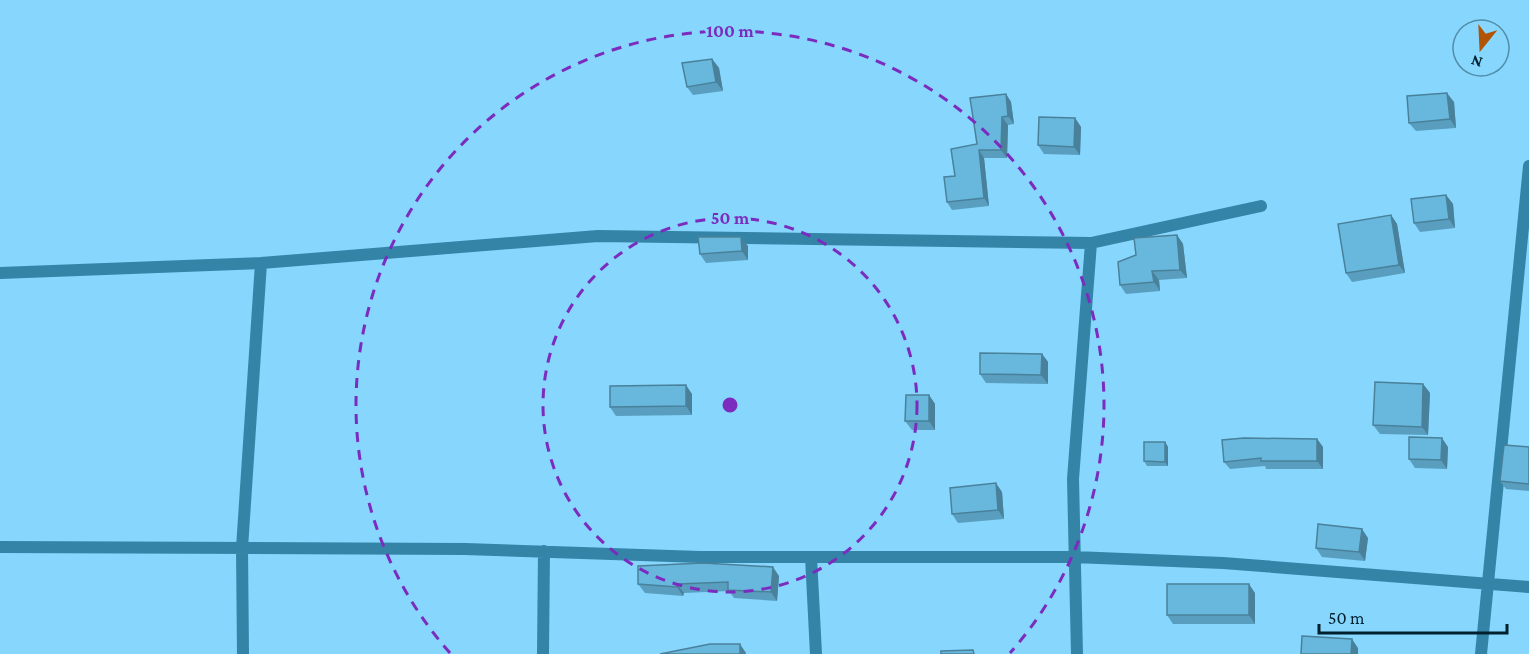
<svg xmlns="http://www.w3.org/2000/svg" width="1529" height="654" font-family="'Crimson Pro',serif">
<rect width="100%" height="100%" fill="#86d6fd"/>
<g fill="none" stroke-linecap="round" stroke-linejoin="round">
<path stroke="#3484a7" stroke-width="12" d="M 0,273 L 261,263 L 598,236 L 1091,243 L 1261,206
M 0,547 L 465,549 L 700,557 L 1074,557 L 1223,563 L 1529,587
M 811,557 L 816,654
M 243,654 L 242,548 L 261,263
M 543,654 L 544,551
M 1077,654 L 1073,479 L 1091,243
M 1481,654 L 1529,166"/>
</g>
<path fill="#599ebf" d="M 712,59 L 719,68 L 723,91 L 693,95 L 687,87 Z
M 1006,94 L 1011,102 L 1014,124 L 1008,125 L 1007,158 L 984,158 L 989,206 L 952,210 L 947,202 L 955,176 L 977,144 Z
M 1454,102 L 1456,128 L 1416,131 L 1409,123 Z
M 1075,118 L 1081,127 L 1080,155 L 1044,154 L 1038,145 Z
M 1446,195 L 1453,204 L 1455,228 L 1420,232 L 1414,223 Z
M 1391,215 L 1397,224 L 1405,273 L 1352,282 L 1346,273 Z
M 1177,235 L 1183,244 L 1187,278 L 1159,280 L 1160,291 L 1126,294 L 1120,285 L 1136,255 Z
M 748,246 L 748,260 L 706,263 L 700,254 Z
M 1042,354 L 1048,362 L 1048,384 L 986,383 L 980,374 Z
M 1423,384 L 1430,393 L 1428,435 L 1380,434 L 1373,425 Z
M 692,394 L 692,415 L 616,416 L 610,407 Z
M 929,395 L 935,404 L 935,430 L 912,430 L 905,421 Z
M 1317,439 L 1323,447 L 1323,469 L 1266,469 L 1265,466 L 1230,469 L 1224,462 Z
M 1165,442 L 1168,447 L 1168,466 L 1147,466 L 1144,461 Z
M 1448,447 L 1447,469 L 1415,468 L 1409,459 Z
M 1529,447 L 1529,491 L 1506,489 L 1500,481 Z
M 1002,492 L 1004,519 L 958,523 L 952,514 Z
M 1368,538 L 1365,561 L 1322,557 L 1316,548 Z
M 779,576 L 777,601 L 734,598 L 729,591 L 684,593 L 683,596 L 645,593 L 638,584 Z
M 1255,593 L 1255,624 L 1173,624 L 1167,615 Z"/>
<path fill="#49819b" d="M 712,59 L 719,68 L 723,91 L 716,82 Z
M 1447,93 L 1454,102 L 1456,128 L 1450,119 Z
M 1006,94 L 1011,102 L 1014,124 L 1008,116 Z
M 1002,117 L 1008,125 L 1007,158 L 1001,150 Z
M 1075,118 L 1081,127 L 1080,155 L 1074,147 Z
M 979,150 L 984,158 L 989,206 L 984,198 Z
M 1446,195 L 1453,204 L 1455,228 L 1449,219 Z
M 1391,215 L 1397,224 L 1405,273 L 1399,265 Z
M 1177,235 L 1183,244 L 1187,278 L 1180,270 Z
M 741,237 L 748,246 L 748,260 L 742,251 Z
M 1152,271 L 1159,280 L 1160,291 L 1154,282 Z
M 1042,354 L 1048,362 L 1048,384 L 1041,375 Z
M 1423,384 L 1430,393 L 1428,435 L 1422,427 Z
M 686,385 L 692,394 L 692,415 L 686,406 Z
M 929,395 L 935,404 L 935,430 L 929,421 Z
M 1442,438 L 1448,447 L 1447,469 L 1441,460 Z
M 1317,439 L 1323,447 L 1323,469 L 1317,461 Z
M 1165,442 L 1168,447 L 1168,466 L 1165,462 Z
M 996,483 L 1002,492 L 1004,519 L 998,510 Z
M 1362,529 L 1368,538 L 1365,561 L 1359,552 Z
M 773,567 L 779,576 L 777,601 L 771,592 Z
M 677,584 L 684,593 L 683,596 L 677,587 Z
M 1249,584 L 1255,593 L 1255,624 L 1249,615 Z
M 1352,639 L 1358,648 L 1358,654 L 1351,654 Z
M 740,644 L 746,653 L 746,654 L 740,654 Z"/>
<path fill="#68b8de" stroke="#49819b" stroke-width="1.5" d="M 712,59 L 716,82 L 687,87 L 682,63 Z
M 1447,93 L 1450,119 L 1409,123 L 1407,96 Z
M 1006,94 L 1008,116 L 1002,117 L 1001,150 L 979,150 L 984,198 L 947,202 L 944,177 L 955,176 L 951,149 L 977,144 L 970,98 Z
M 1039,117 L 1075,118 L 1074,147 L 1038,145 Z
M 1446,195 L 1449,219 L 1414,223 L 1411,199 Z
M 1391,215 L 1399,265 L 1346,273 L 1338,224 Z
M 1177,235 L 1180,270 L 1152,271 L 1154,282 L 1120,285 L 1118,262 L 1136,255 L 1134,238 Z
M 698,237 L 741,237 L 742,251 L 700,254 Z
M 980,353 L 1042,354 L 1041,375 L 980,374 Z
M 1375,382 L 1423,384 L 1422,427 L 1373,425 Z
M 686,385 L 686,406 L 610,407 L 610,386 Z
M 906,395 L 929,395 L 929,421 L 905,421 Z
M 1409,437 L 1442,438 L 1441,460 L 1409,459 Z
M 1244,438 L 1317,439 L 1317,461 L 1261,461 L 1261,458 L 1224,462 L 1222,440 Z
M 1144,442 L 1165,442 L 1165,462 L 1144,461 Z
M 1504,445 L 1529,447 L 1529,484 L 1500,481 Z
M 996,483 L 998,510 L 952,514 L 950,488 Z
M 1318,524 L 1362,529 L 1359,552 L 1316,548 Z
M 703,563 L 773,567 L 771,592 L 728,590 L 728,582 L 677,584 L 677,587 L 638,584 L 638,566 Z
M 1167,584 L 1249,584 L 1249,615 L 1167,615 Z
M 1302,636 L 1352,639 L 1351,654 L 1301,654 Z
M 710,644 L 740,644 L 740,654 L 660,654 Z
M 973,650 L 974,654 L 941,654 L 941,651 Z"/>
<g fill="none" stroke="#7b2cbf" stroke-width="3" stroke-dasharray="10 8">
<circle cx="730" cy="405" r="187"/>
<path d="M450 653A374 374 0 1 1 1010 653"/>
</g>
<circle cx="730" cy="405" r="9" fill="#7b2cbf" stroke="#86d6fd" stroke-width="3"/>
<g font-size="18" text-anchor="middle" font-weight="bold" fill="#7b2cbf" stroke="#86d6fd" stroke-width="6" stroke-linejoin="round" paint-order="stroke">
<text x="730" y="37">100 m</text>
<text x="730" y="224">50 m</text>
</g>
<g transform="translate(1481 48) rotate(198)"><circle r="28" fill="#86d6fd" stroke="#508daa" stroke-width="1.5"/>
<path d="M0-4.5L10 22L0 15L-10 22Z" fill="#b25405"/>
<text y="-9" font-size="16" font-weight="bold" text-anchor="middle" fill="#00202e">N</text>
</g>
<path d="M1319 624v9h188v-9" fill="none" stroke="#00202e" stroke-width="3"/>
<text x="1328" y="624" font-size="18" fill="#00202e" stroke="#86d6fd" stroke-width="4.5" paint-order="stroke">50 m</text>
</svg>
